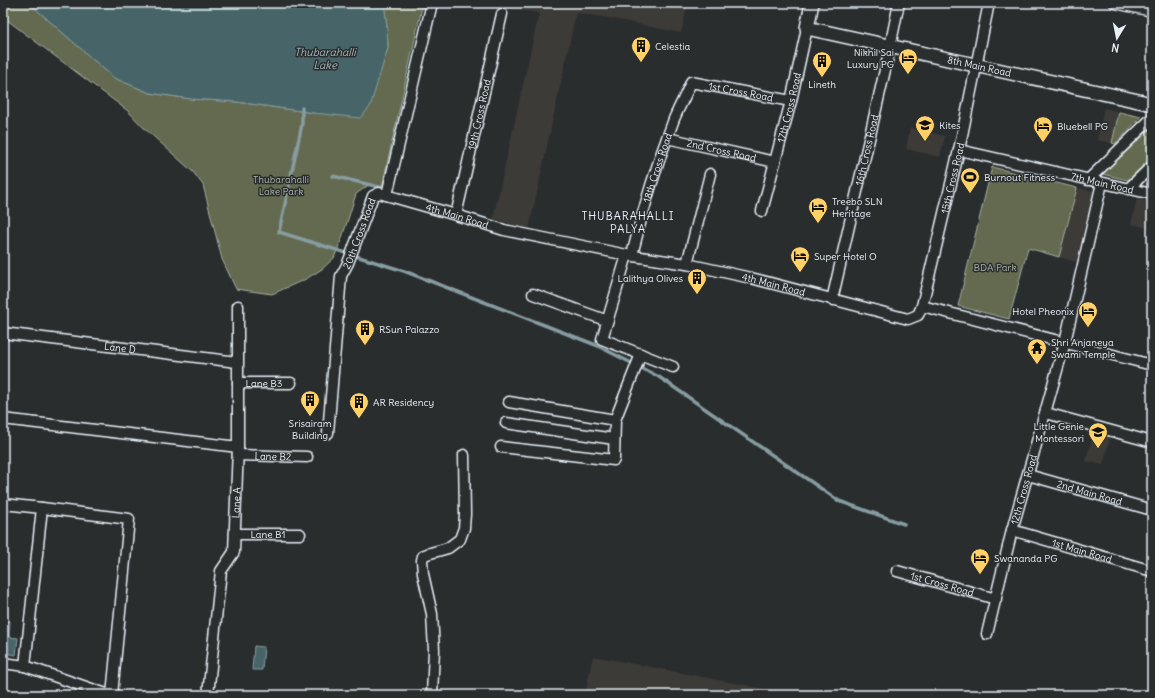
<svg xmlns="http://www.w3.org/2000/svg" width="1155" height="698" font-family="Delius,sans-serif">
<rect width="100%" height="100%" fill="#2a2d2e"/>
<filter id="ink" filterUnits="userSpaceOnUse"><feTurbulence type="fractalNoise" baseFrequency=".025" numOctaves="2"/><feDisplacementMap in="SourceGraphic" scale="8" xChannelSelector="R" yChannelSelector="G"/><feConvolveMatrix kernelMatrix="1 2 1 2 8 2 1 2 1" color-interpolation-filters="sRGB"/></filter>
<g filter="url(#ink)">
<path fill="#3d3a38" d="M 469,3 L 688,3 L 681,33 L 609,18 L 576,13 L 529,229 L 493,219 L 539,13 Z
M 1104,108 L 1119,112 L 1112,143 L 1097,140 Z
M 910,128 L 945,136 L 940,157 L 906,149 Z
M 1077,188 L 1094,191 L 1076,262 L 1059,257 Z
M 1137,199 L 1152,202 L 1152,229 L 1131,224 Z
M 1093,434 L 1110,438 L 1103,465 L 1086,461 Z
M 593,656 L 796,695 L 585,695 Z"/>
<path fill="#636a50" stroke="#a6aea4" d="M 3,3 L 29,3 L 114,78 L 150,93 L 191,99 L 237,102 L 314,113 L 379,74 L 388,48 L 387,27 L 384,3 L 423,3 L 382,187 L 370,184 L 356,194 L 341,241 L 334,258 L 322,269 L 306,279 L 272,294 L 236,289 L 222,259 L 203,185 L 193,172 L 143,127 L 128,111 L 3,17 Z
M 1119,112 L 1141,117 L 1115,144 L 1112,143 Z
M 1152,128 L 1152,157 L 1128,180 L 1102,174 Z
M 992,167 L 1077,188 L 1059,257 L 1028,248 L 1009,319 L 958,306 Z"/>
<path fill="#476568" stroke="#879da2" d="M 29,3 L 384,3 L 387,27 L 388,48 L 370,107 L 360,118 L 314,113 L 237,102 L 191,99 L 150,93 L 114,78 Z
M 3,621 L 10,622 L 9,637 L 18,638 L 16,655 L 3,653 Z
M 254,646 L 264,647 L 262,670 L 252,670 Z"/>
<g fill="none" stroke-linecap="round" stroke-linejoin="round">
<path stroke="#879da2" stroke-width="3.5" d="M 302,108 L 302,124 L 279,232 L 404,271 L 596,345 L 659,377 L 839,501 L 904,524
M 333,176 L 383,188"/>
<defs>
<g id="minor">
<path d="M 1115,3 L 1152,11"/>
<path id="s1" d="M 667,138 L 775,162"/>
<path id="s2" d="M 959,150 L 1152,194"/>
<path d="M 1088,180 L 1152,118"/>
<path d="M 1128,189 L 1152,166"/>
<path d="M 387,195 L 432,3"/>
<path id="s3" d="M 762,211 L 791,101 L 807,28"/>
<path id="s4" d="M 456,215 L 502,14"/>
<path d="M 627,255 L 602,339 L 673,367"/>
<path id="s5" d="M 632,255 C 643,209 657,163 674,119 C 679,107 686,95 691,82 L 791,101"/>
<path d="M 687,264 L 710,174"/>
<path d="M 533,294 L 608,321"/>
<path id="s6" d="M 832,300 L 888,57 L 899,3"/>
<path d="M 922,306 L 1152,365"/>
<path id="s7" d="M 3,333 L 237,362"/>
<path id="s8" d="M 238,383 L 291,383"/>
<path d="M 509,402 L 615,420"/>
<path d="M 1046,413 L 1152,442"/>
<path d="M 3,419 L 238,447"/>
<path d="M 506,423 L 614,439"/>
<path id="s9" d="M 328,433 L 341,276 L 348,263 L 373,196 L 379,193 L 456,215 L 504,230 L 627,255 L 687,264 L 751,278 L 908,319 L 918,315 L 922,306 L 959,150 L 989,3"/>
<path d="M 501,447 L 614,460 L 615,420 L 641,354"/>
<path id="s10" d="M 238,455 L 307,457"/>
<path id="s11" d="M 1028,475 L 1152,510"/>
<path d="M 3,504 L 42,508"/>
<path id="s12" d="M 1012,530 L 1152,571"/>
<path id="s13" d="M 235,534 L 300,534"/>
<path id="s14" d="M 897,571 L 996,599"/>
<path id="s15" d="M 987,634 L 1012,530 L 1065,342 L 1102,183"/>
<path d="M 3,663 L 25,666"/>
<path d="M 109,695 L 25,666 L 42,508 L 129,519 L 112,695"/>
<path id="s16" d="M 208,695 L 221,571 L 234,552 L 238,447 L 238,306"/>
<path d="M 432,695 L 434,650 L 432,614 L 423,574 L 422,560 L 423,556 L 427,554 L 448,548 L 460,539 L 464,528 L 465,514 L 464,455"/>
</g>
<g id="tertiary">
<path id="s17" d="M 812,3 L 807,28 L 1152,104"/>
</g>
</defs>
<use href="#minor" stroke="#e8f1f8" stroke-width="13"/>
<use href="#tertiary" stroke="#e8f1f8" stroke-width="16"/>
<use href="#minor" stroke="#2a2d2e" stroke-width="10"/>
<use href="#tertiary" stroke="#2a2d2e" stroke-width="13"/>
</g>
</g>
<defs>
<symbol id="building-pin" viewBox="-11 -11 22 30"><path d="M0 17L-7.5 6A9.5 9.5 0 1 1 7.5 6Z" fill="#ffd166" stroke="#2a2d2e"/><path d="M-4-6H4V6H1V3H-1V6H-4ZM-2.5-4.3h1.7v1.8h-1.7ZM.8-4.3h1.7v1.8H.8ZM-2.5-1h1.7V.8h-1.7ZM.8-1h1.7V.8H.8Z" fill="#111"/></symbol>
<symbol id="hotel-pin" viewBox="-11 -11 22 30"><path d="M0 17L-7.5 6A9.5 9.5 0 1 1 7.5 6Z" fill="#ffd166" stroke="#2a2d2e"/><path d="M-6-4.5h1.5V1H6V5H4.5V3h-9V5H-6ZM-4 0a1.8 1.8 0 1 1 3.6 0ZM.5 0V-2.5h3Q6-2.5 6 0Z" fill="#111"/></symbol>
<symbol id="school-pin" viewBox="-11 -11 22 30"><path d="M0 17L-7.5 6A9.5 9.5 0 1 1 7.5 6Z" fill="#ffd166" stroke="#2a2d2e"/><path d="M0-5L7-2L0 1L-7-2ZM-4 1L0 2.5L4 1V4Q0 6-4 4Z" fill="#111"/></symbol>
<symbol id="stadium-pin" viewBox="-11 -11 22 30"><path d="M0 17L-7.5 6A9.5 9.5 0 1 1 7.5 6Z" fill="#ffd166" stroke="#2a2d2e"/><path d="M0-5a6.5 5 0 1 0 0 10a6.5 5 0 1 0 0-10ZM-3.5-1.8h7v3.6h-7Z" fill="#111"/></symbol>
<symbol id="temple-pin" viewBox="-11 -11 22 30"><path d="M0 17L-7.5 6A9.5 9.5 0 1 1 7.5 6Z" fill="#ffd166" stroke="#2a2d2e"/><path d="M0-6L5-2H3V0L6.5 2.5H4V6H1.5V3h-3V6H-4V2.5H-6.5L-3 0V-2H-5Z" fill="#111"/></symbol>
</defs>
<g fill-rule="evenodd">
<use href="#building-pin" x="630" y="35" width="22" height="30"/>
<use href="#hotel-pin" x="897" y="47" width="22" height="30"/>
<use href="#building-pin" x="811" y="50" width="22" height="30"/>
<use href="#school-pin" x="914" y="114" width="22" height="30"/>
<use href="#hotel-pin" x="1032" y="115" width="22" height="30"/>
<use href="#stadium-pin" x="959" y="166" width="22" height="30"/>
<use href="#hotel-pin" x="807" y="196" width="22" height="30"/>
<use href="#hotel-pin" x="789" y="245" width="22" height="30"/>
<use href="#building-pin" x="686" y="267" width="22" height="30"/>
<use href="#hotel-pin" x="1077" y="300" width="22" height="30"/>
<use href="#building-pin" x="354" y="318" width="22" height="30"/>
<use href="#temple-pin" x="1026" y="337" width="22" height="30"/>
<use href="#building-pin" x="299" y="389" width="22" height="30"/>
<use href="#building-pin" x="348" y="391" width="22" height="30"/>
<use href="#school-pin" x="1087" y="421" width="22" height="30"/>
<use href="#hotel-pin" x="969" y="547" width="22" height="30"/>
</g>
<g text-anchor="middle" dominant-baseline="central" stroke-width="3" stroke-linejoin="round" paint-order="stroke">
<g font-size="10" fill="#e8f1f8" stroke="#2a2d2e" text-anchor="start">
<text x="655" y="46">Celestia</text>
<text x="894" y="52" text-anchor="end">Nikhil Sai<tspan x="894" dy="12">Luxury PG</tspan></text>
<text x="822" y="84" text-anchor="middle">Lineth</text>
<text x="939" y="125">Kites</text>
<text x="1057" y="126">Bluebell PG</text>
<text x="984" y="177">Burnout Fitness</text>
<text x="832" y="201">Treebo SLN<tspan x="832" dy="12">Heritage</tspan></text>
<text x="814" y="256">Super Hotel O</text>
<text x="683" y="278" text-anchor="end">Lalithya Olives</text>
<text x="1074" y="311" text-anchor="end">Hotel Pheonix</text>
<text x="379" y="329">RSun Palazzo</text>
<text x="1051" y="342">Shri Anjaneya<tspan x="1051" dy="12">Swami Temple</tspan></text>
<text x="373" y="402">AR Residency</text>
<text x="310" y="423" text-anchor="middle">Srisairam<tspan x="310" dy="12">Building</tspan></text>
<text x="1084" y="426" text-anchor="end">Little Genie<tspan x="1084" dy="12">Montessori</tspan></text>
<text x="994" y="558">Swananda PG</text>
</g>
<g font-size="10" fill="#e8f1f8" stroke="#2a2d2e">
<text stroke="none"><textPath href="#s17" startOffset="202">8th Main Road</textPath></text>
<text stroke="none"><textPath href="#s5" startOffset="234">1st Cross Road</textPath></text>
<text stroke="none"><textPath href="#s3" startOffset="107">17th Cross Road</textPath></text>
<text stroke="none"><textPath href="#s4" startOffset="103">19th Cross Road</textPath></text>
<text stroke="none"><textPath href="#s1" startOffset="56">2nd Cross Road</textPath></text>
<text stroke="none"><textPath href="#s6" startOffset="154">16th Cross Road</textPath></text>
<text stroke="none"><textPath href="#s5" startOffset="91">18th Cross Road</textPath></text>
<text stroke="none"><textPath href="#s9" startOffset="947">15th Cross Road</textPath></text>
<text stroke="none"><textPath href="#s2" startOffset="147">7th Main Road</textPath></text>
<text stroke="none"><textPath href="#s9" startOffset="332">4th Main Road</textPath></text>
<text stroke="none"><textPath href="#s9" startOffset="204">20th Cross Road</textPath></text>
<text stroke="none"><textPath href="#s9" startOffset="656">4th Main Road</textPath></text>
<text stroke="none"><textPath href="#s7" startOffset="118">Lane D</textPath></text>
<text stroke="none"><textPath href="#s8" startOffset="26">Lane B3</textPath></text>
<text stroke="none"><textPath href="#s10" startOffset="35">Lane B2</textPath></text>
<text stroke="none"><textPath href="#s15" startOffset="149">12th Cross Road</textPath></text>
<text stroke="none"><textPath href="#s11" startOffset="64">2nd Main Road</textPath></text>
<text stroke="none"><textPath href="#s16" startOffset="197">Lane A</textPath></text>
<text stroke="none"><textPath href="#s13" startOffset="33">Lane B1</textPath></text>
<text stroke="none"><textPath href="#s12" startOffset="73">1st Main Road</textPath></text>
<text stroke="none"><textPath href="#s14" startOffset="47">1st Cross Road</textPath></text>
</g>
<g font-size="10" fill="#acb4ac" stroke="#2a2d2e">
<text x="281" y="179">Thubarahalli<tspan x="281" dy="12">Lake Park</tspan></text>
<text x="995" y="267">BDA Park</text>
</g>
<g font-size="11" font-style="italic" fill="#a8b9be" stroke="#2a2d2e">
<text x="325" y="52">Thubarahalli<tspan x="325" dy="13">Lake</tspan></text>
</g>
<g font-size="11" letter-spacing="1" fill="#e8f1f8" stroke="#2a2d2e">
<text x="628" y="216">THUBARAHALLI<tspan x="628" dy="13">PALYA</tspan></text>
</g>
</g>
<rect width="1155" height="698" fill="none" stroke="#2a2d2e" stroke-width="16"/>
<rect x="8" y="8" width="1139" height="682" fill="none" stroke="#e8f1f8" stroke-width="1.5" filter="url(#ink)"/>
<g transform="translate(1117 38) rotate(190)" stroke="#2a2d2e" stroke-width="3" paint-order="stroke">
<path d="M0-3L7 15L0 10L-7 15Z" fill="#e8f1f8"/>
<text y="-6" font-size="11" font-weight="bold" text-anchor="middle" fill="#e8f1f8">N</text>
</g>
</svg>
